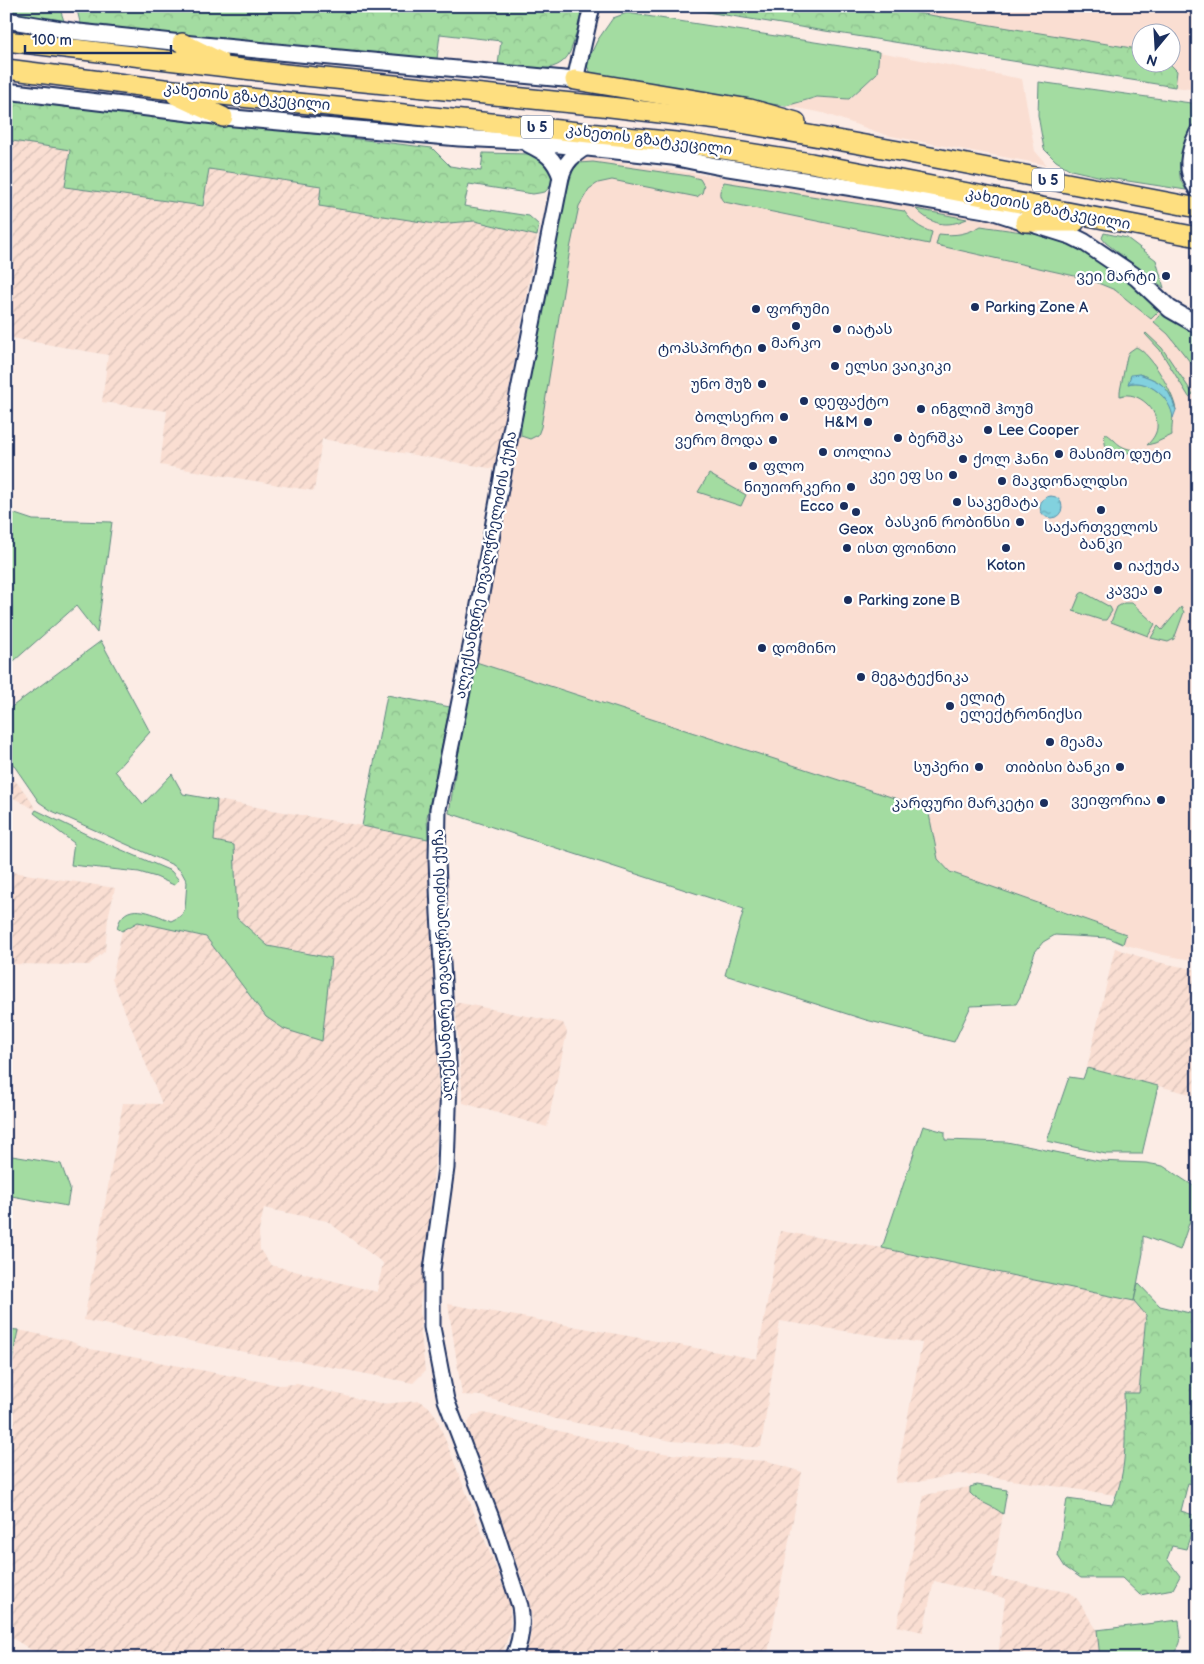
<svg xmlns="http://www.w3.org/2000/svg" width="1204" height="1664" viewBox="0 0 1204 1664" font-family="'Balsamiq Sans','Noto Sans Georgian',sans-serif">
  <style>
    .built { fill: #faded2 }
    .industrial { fill: url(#industrial-furrows); fill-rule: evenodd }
    .green { fill: #a3dca1; stroke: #5f8680 }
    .forest { fill: url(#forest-crowns); stroke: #5f8680 }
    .water { fill: url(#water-ripples); stroke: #5990ab }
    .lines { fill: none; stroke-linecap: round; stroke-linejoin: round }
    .tertiary-casing { stroke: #1b2f5e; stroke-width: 19 }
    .secondary-casing { stroke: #1b2f5e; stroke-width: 20 }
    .trunk-casing { stroke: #1b2f5e; stroke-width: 22 }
    .tertiary { stroke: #fff; stroke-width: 15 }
    .secondary { stroke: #fff; stroke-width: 16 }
    .trunk { stroke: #fedf80; stroke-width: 19 }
    .poi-dot { fill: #1b2f5e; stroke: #fff; stroke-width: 2 }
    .labels { text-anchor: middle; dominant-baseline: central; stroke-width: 4.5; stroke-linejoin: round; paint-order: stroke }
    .shield { fill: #fff; stroke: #5f6d8e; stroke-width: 1 }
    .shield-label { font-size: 14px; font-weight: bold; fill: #1b2f5e }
    .street-label { font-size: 15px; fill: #1b2f5e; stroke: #fff }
    .poi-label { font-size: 15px; fill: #1b2f5e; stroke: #fff; text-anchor: start }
  </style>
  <defs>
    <pattern id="industrial-furrows" width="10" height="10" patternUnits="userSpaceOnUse" patternTransform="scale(1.25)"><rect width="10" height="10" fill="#faded2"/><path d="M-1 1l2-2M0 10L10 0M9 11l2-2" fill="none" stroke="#d6bfb7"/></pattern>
    <pattern id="forest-crowns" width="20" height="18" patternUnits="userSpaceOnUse" patternTransform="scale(1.25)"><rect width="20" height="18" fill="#a3dca1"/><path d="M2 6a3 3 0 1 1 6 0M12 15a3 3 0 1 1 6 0" fill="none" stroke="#8cbd8d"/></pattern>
    <pattern id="water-ripples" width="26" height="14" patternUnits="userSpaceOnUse" patternTransform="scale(1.25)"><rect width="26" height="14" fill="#82d1de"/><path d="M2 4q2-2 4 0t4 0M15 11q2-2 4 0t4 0" fill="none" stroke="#6aaab7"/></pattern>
  </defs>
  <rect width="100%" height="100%" fill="#fcece5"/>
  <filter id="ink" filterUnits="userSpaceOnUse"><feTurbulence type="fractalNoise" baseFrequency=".02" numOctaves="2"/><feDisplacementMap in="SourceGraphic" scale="10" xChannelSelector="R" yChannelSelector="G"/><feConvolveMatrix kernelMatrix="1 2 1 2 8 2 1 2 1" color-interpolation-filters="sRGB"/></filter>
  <g filter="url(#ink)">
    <g class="built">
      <path d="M874,6H1198V90L1175,87L1177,71L1169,63L1172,62V32H1142L1141,50Z"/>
      <path d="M879,52L1022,79L1035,151L1047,165L886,135L823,113L786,106L817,97L850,99L877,73Z"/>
      <path d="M591,158L932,209L1053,234L1198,330V961L1163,955L1123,944L1126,934L950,872L938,859L928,809L473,661L519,436L517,427L571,165L577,160Z"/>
    </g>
    <g class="industrial">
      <path d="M6,140L70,149L65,187L203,206L209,169L321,186L319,206L454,223L475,221L537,236L495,469L322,439L314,491L160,465L167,411L102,402L108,355L6,337Z"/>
      <path d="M6,770L28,796L36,810L6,794Z"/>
      <path d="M217,800L362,826L428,839L438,1037L439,1116L425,1266L420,1303L421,1334L425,1371L413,1383L300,1361L284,1360L84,1320L123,1103L162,1104L112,979L122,931L138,922L206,937L266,1017L331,958L268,946L237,918L234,845L214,841ZM264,1208L327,1221L383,1263L377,1292L271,1265L260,1250L259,1231Z"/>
      <path d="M6,871L115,888L108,918L105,951L89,965L6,964Z"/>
      <path d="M1115,948L1152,961L1198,970V1096L1087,1068Z"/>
      <path d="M455,1002L563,1023L567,1032L547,1127L463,1103Z"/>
      <path d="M780,1231L882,1248L1134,1301L1146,1314L1139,1394L1124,1393L1126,1445L1119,1488L1116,1495L976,1475L958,1474L918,1482L895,1483L922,1343L780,1321L761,1447H747L672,1441L556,1419L481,1396L462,1395L448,1304L757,1359Z"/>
      <path d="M18,1330L67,1340L90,1349L279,1385L297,1384L379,1404L420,1401L428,1406L436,1416L510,1604V1631L501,1658H44L6,1634V1393Z"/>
      <path d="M484,1413L638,1450L697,1457L768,1461L802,1472L767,1658H524L530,1639L532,1619L527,1592L467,1432L468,1423L473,1415Z"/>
      <path d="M970,1487V1493L974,1498L995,1507L1003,1514L992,1577L1071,1593L1078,1600L1097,1630L1100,1658H998L1005,1598L934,1581L923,1632L897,1626L924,1495Z"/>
    </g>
    <g class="green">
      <path d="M6,6H59L64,21L6,13Z"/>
      <path d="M627,13L879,52L877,73L849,99L817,97L786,106L594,79L587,66L589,58L597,41L613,18Z"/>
      <path d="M1039,82L1198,104V125C1187,137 1177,159 1180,176C1180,181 1184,186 1186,190L1102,177L1071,170L1056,161L1044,149L1038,115Z"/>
      <path d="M593,162L689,176L700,179L704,186L702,193L697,197L612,180L598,183L589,189L579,206L570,249L541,427L538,435L530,439L521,436V424L566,194L573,170L579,163Z"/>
      <path d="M724,182L904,211C912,222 919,228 932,232L929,244L724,202C717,195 720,190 724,182Z"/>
      <path d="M916,209L967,219C946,228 932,225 916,209Z"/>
      <path d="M981,226C1017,232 1057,234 1089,251C1116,266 1139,289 1161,309L1151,319L1115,290L1088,279L936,245L939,234C956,236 967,234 981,226Z"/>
      <path d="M1104,233L1127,238L1156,260L1164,288L1106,243L1102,238Z"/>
      <path d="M1163,311L1178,323L1198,333V372L1168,334L1154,322Z"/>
      <path d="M1146,333L1162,348L1193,394L1189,397L1160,350L1145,334Z"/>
      <path d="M1136,347C1151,353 1174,394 1176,410C1168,386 1162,382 1139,374L1128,384C1146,378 1166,395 1172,411C1174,418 1171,428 1172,435L1155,443L1147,445C1152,440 1156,435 1157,428C1159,410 1138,390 1120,396V391L1127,356L1129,352Z"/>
      <path d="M1105,433C1118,441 1116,447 1134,450V451L1118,456C1107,451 1103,446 1105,433Z"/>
      <path d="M709,474L746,495L741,506L698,492Z"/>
      <path d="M6,511L33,520L112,522L97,633L76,606L6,668Z"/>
      <path d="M1083,592L1110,607L1112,611L1106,620H1101L1073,611L1080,594Z"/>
      <path d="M1124,603H1132L1155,624L1148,636L1111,622L1117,607Z"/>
      <path d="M1181,607L1184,612L1174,639L1168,642L1151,638L1158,626L1162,630Z"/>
      <path d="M101,641L150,732L115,771L143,804L172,774L183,794L217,800L214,841L234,845L237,918L268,946L331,958L322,1041L284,1029L266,1017L206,937L138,922L122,931L117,928C124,899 152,913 171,921L181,916L185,909L187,882L181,871L173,865L52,811L39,802L6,754V711Z"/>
      <path d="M473,661L928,809L938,859L950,872L1126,934L1123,944L1109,938L1055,935L1043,942L1035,952L1020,997L1016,1004L971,1006L954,1042L866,1020L725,975L744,909L449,813Z"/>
      <path d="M36,810L94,838L171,871L179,880L174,885L156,877L139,872L71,865L74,843L34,813Z"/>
      <path d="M1087,1068L1158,1086L1142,1154H1106L1047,1141L1069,1077L1083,1079Z"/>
      <path d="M923,1126L945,1132V1140L1007,1142L1099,1161L1146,1163L1163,1166L1198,1189V1197L1180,1250L1143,1236V1253L1134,1301L882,1248Z"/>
      <path d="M6,1155L61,1164L70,1189L67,1206L6,1195Z"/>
      <path d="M6,1329L18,1330L6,1393Z"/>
      <path d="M977,1485L1007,1490L1003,1514C992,1505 979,1503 970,1493V1487Z"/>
      <path d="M1179,1620C1181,1640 1184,1642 1170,1657L1100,1658L1097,1630Z"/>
    </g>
    <g class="forest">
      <path d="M76,6H266L305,10L306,6H583C579,21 576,38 570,52C558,78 521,67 498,65L501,41L440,34L437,59L81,26Z"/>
      <path d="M669,6H874L1138,49L1141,50L1142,62L1169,63L1177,71L1175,87Z"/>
      <path d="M6,97L432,148L450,166L481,171L483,153L530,154L544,157L553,173V183L545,192L533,194L469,184L464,206L529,216L539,225L537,236L475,221L435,224L319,206L321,186L209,169L203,206L65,187L70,150L6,140Z"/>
      <path d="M387,695L450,707L427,817L428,839L362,826Z"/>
      <path d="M1138,1283L1160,1306L1198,1315V1485L1188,1483L1181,1511L1197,1516L1186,1549L1172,1546L1167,1559L1180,1576L1173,1589L1140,1595L1122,1578H1081L1065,1567L1058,1556L1067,1499L1112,1505C1129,1470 1125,1430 1124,1393H1139L1146,1315L1134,1301Z"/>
    </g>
    <g class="water">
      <path d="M1139,374C1162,382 1168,386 1176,410L1173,418C1171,398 1148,378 1128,384L1131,375Z"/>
      <circle cx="1051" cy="507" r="11"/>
    </g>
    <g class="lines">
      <defs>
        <g id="tertiary">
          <path d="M6,20L79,32L182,43L575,80L592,6"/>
          <path d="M6,91L223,117L459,138L522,141L672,157L716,166L897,195L991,211L1025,222"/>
          <path d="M528,144C546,153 554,157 561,177"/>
          <path d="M513,1658C522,1640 523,1624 520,1606L491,1518L446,1400L432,1327V1270L446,1168L449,1080L439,913L437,859L438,809L474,632L507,451L561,177C565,162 573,155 586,147"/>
        </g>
        <g id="secondary">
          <path d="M1198,133C1189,152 1184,171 1198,190"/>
          <path d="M1037,225L1072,236L1084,242L1136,277L1170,309L1198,325"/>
        </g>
        <g id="trunk">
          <path d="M6,41L285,74L602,106L735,122L899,151L1198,208"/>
          <path d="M182,43L220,62"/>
          <path d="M6,69L164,89L685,143L811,163L1198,237"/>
          <path d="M575,80L750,109L796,122"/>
          <path d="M176,95L223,117"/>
          <path d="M1025,222H1075"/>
        </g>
      </defs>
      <use href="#tertiary" class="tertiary-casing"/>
      <use href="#secondary" class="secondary-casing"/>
      <use href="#trunk" class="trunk-casing"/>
      <use href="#tertiary" class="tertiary"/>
      <use href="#secondary" class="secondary"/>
      <use href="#trunk" class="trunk"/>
    </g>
  </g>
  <g class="poi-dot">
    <circle cx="1166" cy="276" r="5"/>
    <circle cx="975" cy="307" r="5"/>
    <circle cx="756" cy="309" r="5"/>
    <circle cx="796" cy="326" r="5"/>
    <circle cx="837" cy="329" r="5"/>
    <circle cx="762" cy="348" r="5"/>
    <circle cx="835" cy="366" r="5"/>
    <circle cx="762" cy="384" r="5"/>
    <circle cx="804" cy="401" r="5"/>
    <circle cx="921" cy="409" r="5"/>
    <circle cx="784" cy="417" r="5"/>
    <circle cx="868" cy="422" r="5"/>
    <circle cx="988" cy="430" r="5"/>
    <circle cx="898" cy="438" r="5"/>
    <circle cx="773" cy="440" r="5"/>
    <circle cx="823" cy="452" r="5"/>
    <circle cx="1059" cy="454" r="5"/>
    <circle cx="963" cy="459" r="5"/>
    <circle cx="753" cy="466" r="5"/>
    <circle cx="953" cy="475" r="5"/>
    <circle cx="1002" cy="481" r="5"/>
    <circle cx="851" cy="487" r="5"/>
    <circle cx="957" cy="502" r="5"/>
    <circle cx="844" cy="506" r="5"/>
    <circle cx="1101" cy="510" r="5"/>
    <circle cx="856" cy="512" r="5"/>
    <circle cx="1020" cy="522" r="5"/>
    <circle cx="847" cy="548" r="5"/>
    <circle cx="1006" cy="548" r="5"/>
    <circle cx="1118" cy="566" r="5"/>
    <circle cx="1158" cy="590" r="5"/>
    <circle cx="848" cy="600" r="5"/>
    <circle cx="762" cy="648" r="5"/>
    <circle cx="861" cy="677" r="5"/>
    <circle cx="950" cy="706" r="5"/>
    <circle cx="1050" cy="742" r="5"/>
    <circle cx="979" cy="767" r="5"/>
    <circle cx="1120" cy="767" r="5"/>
    <circle cx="1161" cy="800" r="5"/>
    <circle cx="1044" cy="803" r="5"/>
  </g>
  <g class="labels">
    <g class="shield">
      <rect x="521" y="115.5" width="32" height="23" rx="4"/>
      <rect x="1032" y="168.5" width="32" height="23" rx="4"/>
    </g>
    <g class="shield-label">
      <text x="537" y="127">ს 5</text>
      <text x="1048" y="180">ს 5</text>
    </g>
    <g class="street-label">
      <text transform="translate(247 97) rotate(6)">კახეთის გზატკეცილი</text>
      <text transform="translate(649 140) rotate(7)">კახეთის გზატკეცილი</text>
      <text transform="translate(1048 209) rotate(11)">კახეთის გზატკეცილი</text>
      <text transform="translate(486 565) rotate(-79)">ალექსანდრე თვალჭრელიძის ქუჩა</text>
      <text transform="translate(443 965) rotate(-92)">ალექსანდრე თვალჭრელიძის ქუჩა</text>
    </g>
    <g class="poi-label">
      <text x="1156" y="276" text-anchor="end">ვეი მარტი</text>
      <text x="985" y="307">Parking Zone A</text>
      <text x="766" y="309">ფორუმი</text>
      <text x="847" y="329">იატას</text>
      <text x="796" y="343" text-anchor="middle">მარკო</text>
      <text x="752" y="348" text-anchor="end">ტოპსპორტი</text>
      <text x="845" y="366">ელსი ვაიკიკი</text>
      <text x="752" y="384" text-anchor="end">უნო შუზ</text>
      <text x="814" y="401">დეფაქტო</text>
      <text x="931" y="409">ინგლიშ ჰოუმ</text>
      <text x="774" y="417" text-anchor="end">ბოლსერო</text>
      <text x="858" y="422" text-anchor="end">H&amp;M</text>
      <text x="998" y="430">Lee Cooper</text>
      <text x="908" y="438">ბერშკა</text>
      <text x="763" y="440" text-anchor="end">ვერო მოდა</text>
      <text x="833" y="452">თოლია</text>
      <text x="1069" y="454">მასიმო დუტი</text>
      <text x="973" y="459">ქოლ ჰანი</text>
      <text x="763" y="466">ფლო</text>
      <text x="943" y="475" text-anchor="end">კეი ეფ სი</text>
      <text x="1012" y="481">მაკდონალდსი</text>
      <text x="841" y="487" text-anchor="end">ნიუიორკერი</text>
      <text x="967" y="502">საკემატა</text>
      <text x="834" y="506" text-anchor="end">Ecco</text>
      <text x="1010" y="522" text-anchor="end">ბასკინ რობინსი</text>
      <text x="1101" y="527" text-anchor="middle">საქართველოს<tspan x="1101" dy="17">ბანკი</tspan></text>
      <text x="856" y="529" text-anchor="middle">Geox</text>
      <text x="857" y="548">ისთ ფოინთი</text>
      <text x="1006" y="565" text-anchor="middle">Koton</text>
      <text x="1128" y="566">იაქუძა</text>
      <text x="1148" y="590" text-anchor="end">კავეა</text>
      <text x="858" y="600">Parking zone B</text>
      <text x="772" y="648">დომინო</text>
      <text x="871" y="677">მეგატექნიკა</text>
      <text x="960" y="697">ელიტ<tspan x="960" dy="17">ელექტრონიქსი</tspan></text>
      <text x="1060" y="742">მეამა</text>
      <text x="969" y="767" text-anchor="end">სუპერი</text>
      <text x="1110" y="767" text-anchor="end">თიბისი ბანკი</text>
      <text x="1151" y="800" text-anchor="end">ვეიფორია</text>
      <text x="1034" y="803" text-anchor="end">კარფური მარკეტი</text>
    </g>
  </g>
  <rect width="1204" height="1664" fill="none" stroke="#fff" stroke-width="25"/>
  <rect x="12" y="12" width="1179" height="1639" fill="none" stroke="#1b2f5e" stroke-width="2" filter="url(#ink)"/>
  <g transform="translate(1156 48) rotate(198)"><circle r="24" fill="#ffffff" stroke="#a4acbf"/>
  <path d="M0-4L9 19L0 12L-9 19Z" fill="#1b2f5e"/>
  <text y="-8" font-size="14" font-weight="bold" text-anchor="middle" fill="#1b2f5e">N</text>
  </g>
  <path d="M25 45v8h146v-8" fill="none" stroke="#1b2f5e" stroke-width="2.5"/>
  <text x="32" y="45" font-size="15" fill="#1b2f5e" stroke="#ffffff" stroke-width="4" paint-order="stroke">100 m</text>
</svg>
